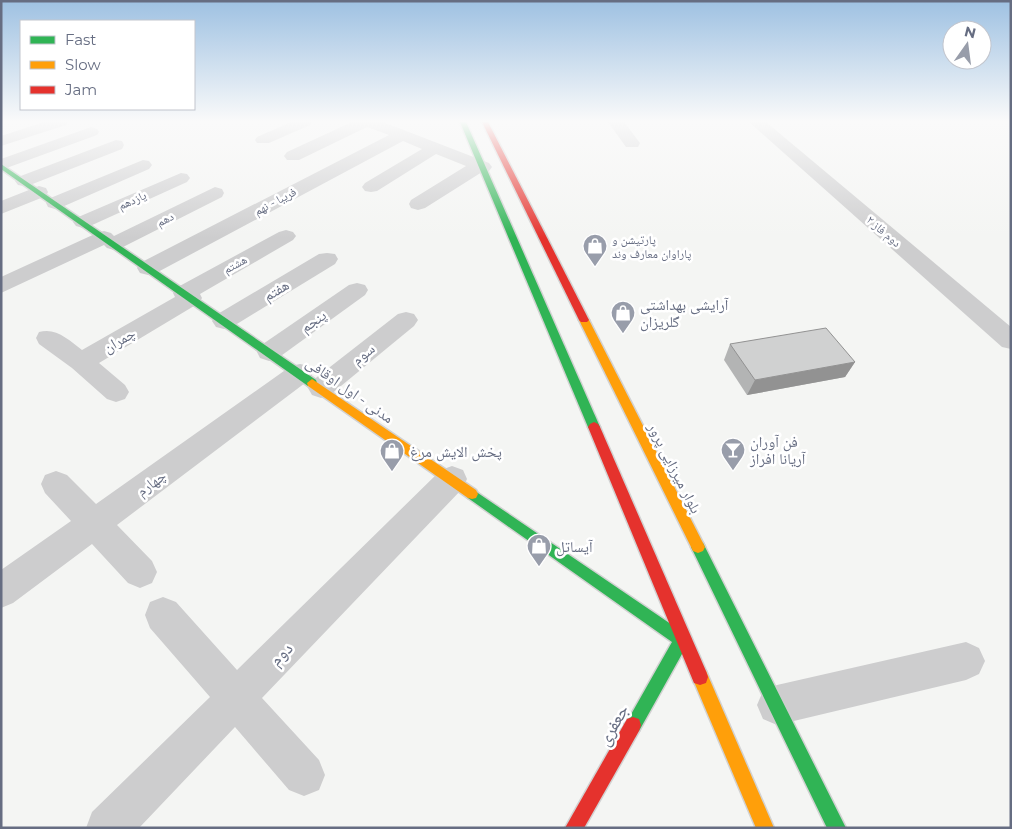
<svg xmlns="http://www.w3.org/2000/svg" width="1012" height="829" viewBox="0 0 1012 829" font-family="Montserrat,'Noto Naskh Arabic',sans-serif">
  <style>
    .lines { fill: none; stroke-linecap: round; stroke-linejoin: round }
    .fast-casing { stroke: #d2d2d2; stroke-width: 3 }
    .slow-casing { stroke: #d2d2d2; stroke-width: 3 }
    .jam-casing { stroke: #d2d2d2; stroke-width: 3 }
    .street { fill: #cdcdce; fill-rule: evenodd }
    .fast { fill: #30b455; fill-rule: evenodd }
    .slow { fill: #ff9f0a; fill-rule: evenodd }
    .jam { fill: #e5322d; fill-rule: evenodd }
    .wall { fill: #b3b4b4 }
    .shaded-wall { fill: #929292 }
    .building { fill: #d0d1d1; stroke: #929292 }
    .labels { text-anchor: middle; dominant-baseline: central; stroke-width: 5; stroke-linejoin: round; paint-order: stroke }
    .far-street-label { font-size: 12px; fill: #666d82; stroke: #fff }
    .far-poi-label { font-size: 12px; fill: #666d82; stroke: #fff; text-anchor: start }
    .street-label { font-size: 15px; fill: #666d82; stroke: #fff }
    .poi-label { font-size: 15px; fill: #666d82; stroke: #fff; text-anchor: start }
    .near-street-label { font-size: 18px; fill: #666d82; stroke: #fff }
  </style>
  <rect width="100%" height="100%" fill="#f4f5f3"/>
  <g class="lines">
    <defs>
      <g id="fast">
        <path d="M460,122H466L600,427L598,430H590L588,427Z"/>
        <path d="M1,164L316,380L317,383L316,386H308L1,169Z"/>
        <path d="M472,489L687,635L689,640L687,645L639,731L633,733L627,731L625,725L672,642L468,498L466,494L468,490Z"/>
        <path d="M698,541L703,543L846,828H827L693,551L691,547L693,543Z"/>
      </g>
      <g id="slow">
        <path d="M584,317L589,320L703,543L705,547L703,551L698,553L693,551L579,320Z"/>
        <path d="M312,379L476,490L478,494L476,498L472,499L468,498L308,386L307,383Z"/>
        <path d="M700,669L706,671L774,828H756L692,677L694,671Z"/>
      </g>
      <g id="jam">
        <path d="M482,122H488L589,320L587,322H581L579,320Z"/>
        <path d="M594,422L598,424L600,427L706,671L708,677L706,683L700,685L694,683L588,427L590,424Z"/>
        <path d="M633,717L639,719L641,725L639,731L584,828H565L627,719Z"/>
      </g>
    </defs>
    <use href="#fast" class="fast-casing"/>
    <use href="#slow" class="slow-casing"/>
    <use href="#jam" class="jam-casing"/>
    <g class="street">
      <path d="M44,122H68L66,125L1,146V136Z"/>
      <path d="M291,122H312L310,125L269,143H257L255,140L257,137Z"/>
      <path d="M352,122H383L489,163L492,167L489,171L482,172L425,208L418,210L411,208L409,204L411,200L466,166L436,154L377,191L371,192L365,191L362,187L365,183L422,149L403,141L156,273L148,275L140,273L137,268L140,263L389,135L367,127L299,160H287L284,156L287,152Z"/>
      <path d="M608,122H624L640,143L638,147H626Z"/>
      <path d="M749,122H766L1011,327V349L1002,347Z"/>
      <path d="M91,127L97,129L99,132L97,135L1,170V159Z"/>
      <path d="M116,140L122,141L124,145L122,149L30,185L24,186L18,185L15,181L18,177Z"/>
      <path d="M143,160L149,161L152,165L149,169L62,207L55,209L48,207L46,203L48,199Z"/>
      <path d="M181,173L187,174L190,178L187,182L90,226L83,228L76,226L73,222L76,218Z"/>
      <path d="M39,186L46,188L48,192L46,196L1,214V201Z"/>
      <path d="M215,187L222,189L224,193L222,197L121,248L114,250L107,248L104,245L1,293V277L97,233L104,231L111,233L114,236Z"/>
      <path d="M286,230L293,232L296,236L293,240L200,294L202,298L199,303L99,363L125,385L129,392L125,399L116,402L107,399L72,368L39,344L36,338L39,332C56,327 69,340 82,350L175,297L173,293L176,288L279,232Z"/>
      <path d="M327,253L335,254L338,259L335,264L232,327L224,329L216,327L212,321L216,315L319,254Z"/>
      <path d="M357,283L365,285L368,290L365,295L278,358L269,361L260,358L257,352L260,346L349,285Z"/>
      <path d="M406,312L414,314L418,320L414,326L330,395L321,398L312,395L308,388L312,381L398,314Z"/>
      <path d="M300,364L309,366L313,373L309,380L117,525L152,561L157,572L152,583L140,588L128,583L92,544L13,603L1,608V570L71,521L45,493L41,484L45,475L56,471L67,475L96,504L291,366Z"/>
      <path d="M452,466L463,470L467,479L463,488L262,698L319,760L325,775L319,790L304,796L289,790L235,727L139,828H86L92,812L210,697L150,628L145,615L150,602L163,597L176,602L237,670L441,470Z"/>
      <path d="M966,642L979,648L985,661L979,674L966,680L777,725L763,719L757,705L763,691L777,685Z"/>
    </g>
    <use href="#fast" class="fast"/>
    <use href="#slow" class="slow"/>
    <use href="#jam" class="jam"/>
  </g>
  <path class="wall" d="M730,344L855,362L845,377L747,395L724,360Z"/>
  <path class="shaded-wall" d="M855,362L845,377L747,395L755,380Z"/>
  <path class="building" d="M826,328L855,362L755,380L730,344Z"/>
  <linearGradient id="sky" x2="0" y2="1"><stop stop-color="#9ec1e2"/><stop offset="0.51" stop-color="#fafafa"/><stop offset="1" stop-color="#fafafa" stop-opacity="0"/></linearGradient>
  <rect width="1012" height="238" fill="url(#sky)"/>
  <defs>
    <symbol id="shop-pin" viewBox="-11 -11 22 30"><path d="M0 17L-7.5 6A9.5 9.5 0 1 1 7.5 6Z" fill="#989daa" stroke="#fff"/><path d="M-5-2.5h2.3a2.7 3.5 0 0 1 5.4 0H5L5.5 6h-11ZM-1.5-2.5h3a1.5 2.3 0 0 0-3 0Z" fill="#fff"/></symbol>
    <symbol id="bar-pin" viewBox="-11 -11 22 30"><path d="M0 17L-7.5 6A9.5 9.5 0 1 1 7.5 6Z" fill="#989daa" stroke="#fff"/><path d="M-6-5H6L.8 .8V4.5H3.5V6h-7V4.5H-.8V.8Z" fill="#fff"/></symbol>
  </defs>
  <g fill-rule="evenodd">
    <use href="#shop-pin" x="581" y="232" width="28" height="38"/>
    <use href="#shop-pin" x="609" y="299" width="28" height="38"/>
    <use href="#bar-pin" x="719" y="436" width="28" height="38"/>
    <use href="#shop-pin" x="378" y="437" width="28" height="38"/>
    <use href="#shop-pin" x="525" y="532" width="28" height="38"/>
  </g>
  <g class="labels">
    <g class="far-street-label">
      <text transform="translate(132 200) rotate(-24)">یازدهم</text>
      <text transform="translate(275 201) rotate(-28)">فریبا - نهم</text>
      <text transform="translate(165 219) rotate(-27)">دهم</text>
      <text transform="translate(884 231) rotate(41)">دوم فاز ۲</text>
      <text transform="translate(235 264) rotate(-29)">هشتم</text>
    </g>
    <g class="far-poi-label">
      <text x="612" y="239">پارتیشن و<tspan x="612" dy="14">پاراوان معارف وند</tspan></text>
    </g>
    <g class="street-label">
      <text transform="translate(276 290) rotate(-31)">هفتم</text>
      <text transform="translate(313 321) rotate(-35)">پنجم</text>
      <text transform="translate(119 340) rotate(-30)">چمران</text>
      <text transform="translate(363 354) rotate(-39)">سوم</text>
      <text transform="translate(350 390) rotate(35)">مدنی - اول اوقافی</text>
      <text transform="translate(675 468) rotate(63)">بلوار میرزایی پرور</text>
      <text transform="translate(151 483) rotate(-36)">چهارم</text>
    </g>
    <g class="poi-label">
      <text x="640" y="304">آرایشی بهداشتی<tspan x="640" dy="17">گلریزان</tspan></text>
      <text x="750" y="441">فن آوران<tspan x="750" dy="17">آریانا افراز</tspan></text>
      <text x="410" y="451">پخش الایش مرغ</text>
      <text x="556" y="546">آیساتل</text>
    </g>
    <g class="near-street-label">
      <text transform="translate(281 654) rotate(-46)">دوم</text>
      <text transform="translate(613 725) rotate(-60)">جعفری</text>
    </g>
  </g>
  <rect width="1012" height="829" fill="none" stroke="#666d82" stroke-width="5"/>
  <rect x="20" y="20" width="175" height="90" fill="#ffffff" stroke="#c2c5cd"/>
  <rect x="30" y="36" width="25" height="8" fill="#30b455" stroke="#c2c5cd"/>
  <text x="65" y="45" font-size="15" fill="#666d82">Fast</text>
  <rect x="30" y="61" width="25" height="8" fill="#ff9f0a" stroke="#c2c5cd"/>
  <text x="65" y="70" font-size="15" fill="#666d82">Slow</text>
  <rect x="30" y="86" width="25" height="8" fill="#e5322d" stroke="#c2c5cd"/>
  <text x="65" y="95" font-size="15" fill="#666d82">Jam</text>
  <g transform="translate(967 45) rotate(14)"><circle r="24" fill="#ffffff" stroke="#c2c5cd"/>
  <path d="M0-4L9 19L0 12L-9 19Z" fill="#989daa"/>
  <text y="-8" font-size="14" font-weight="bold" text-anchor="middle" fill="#666d82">N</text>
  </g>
</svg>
